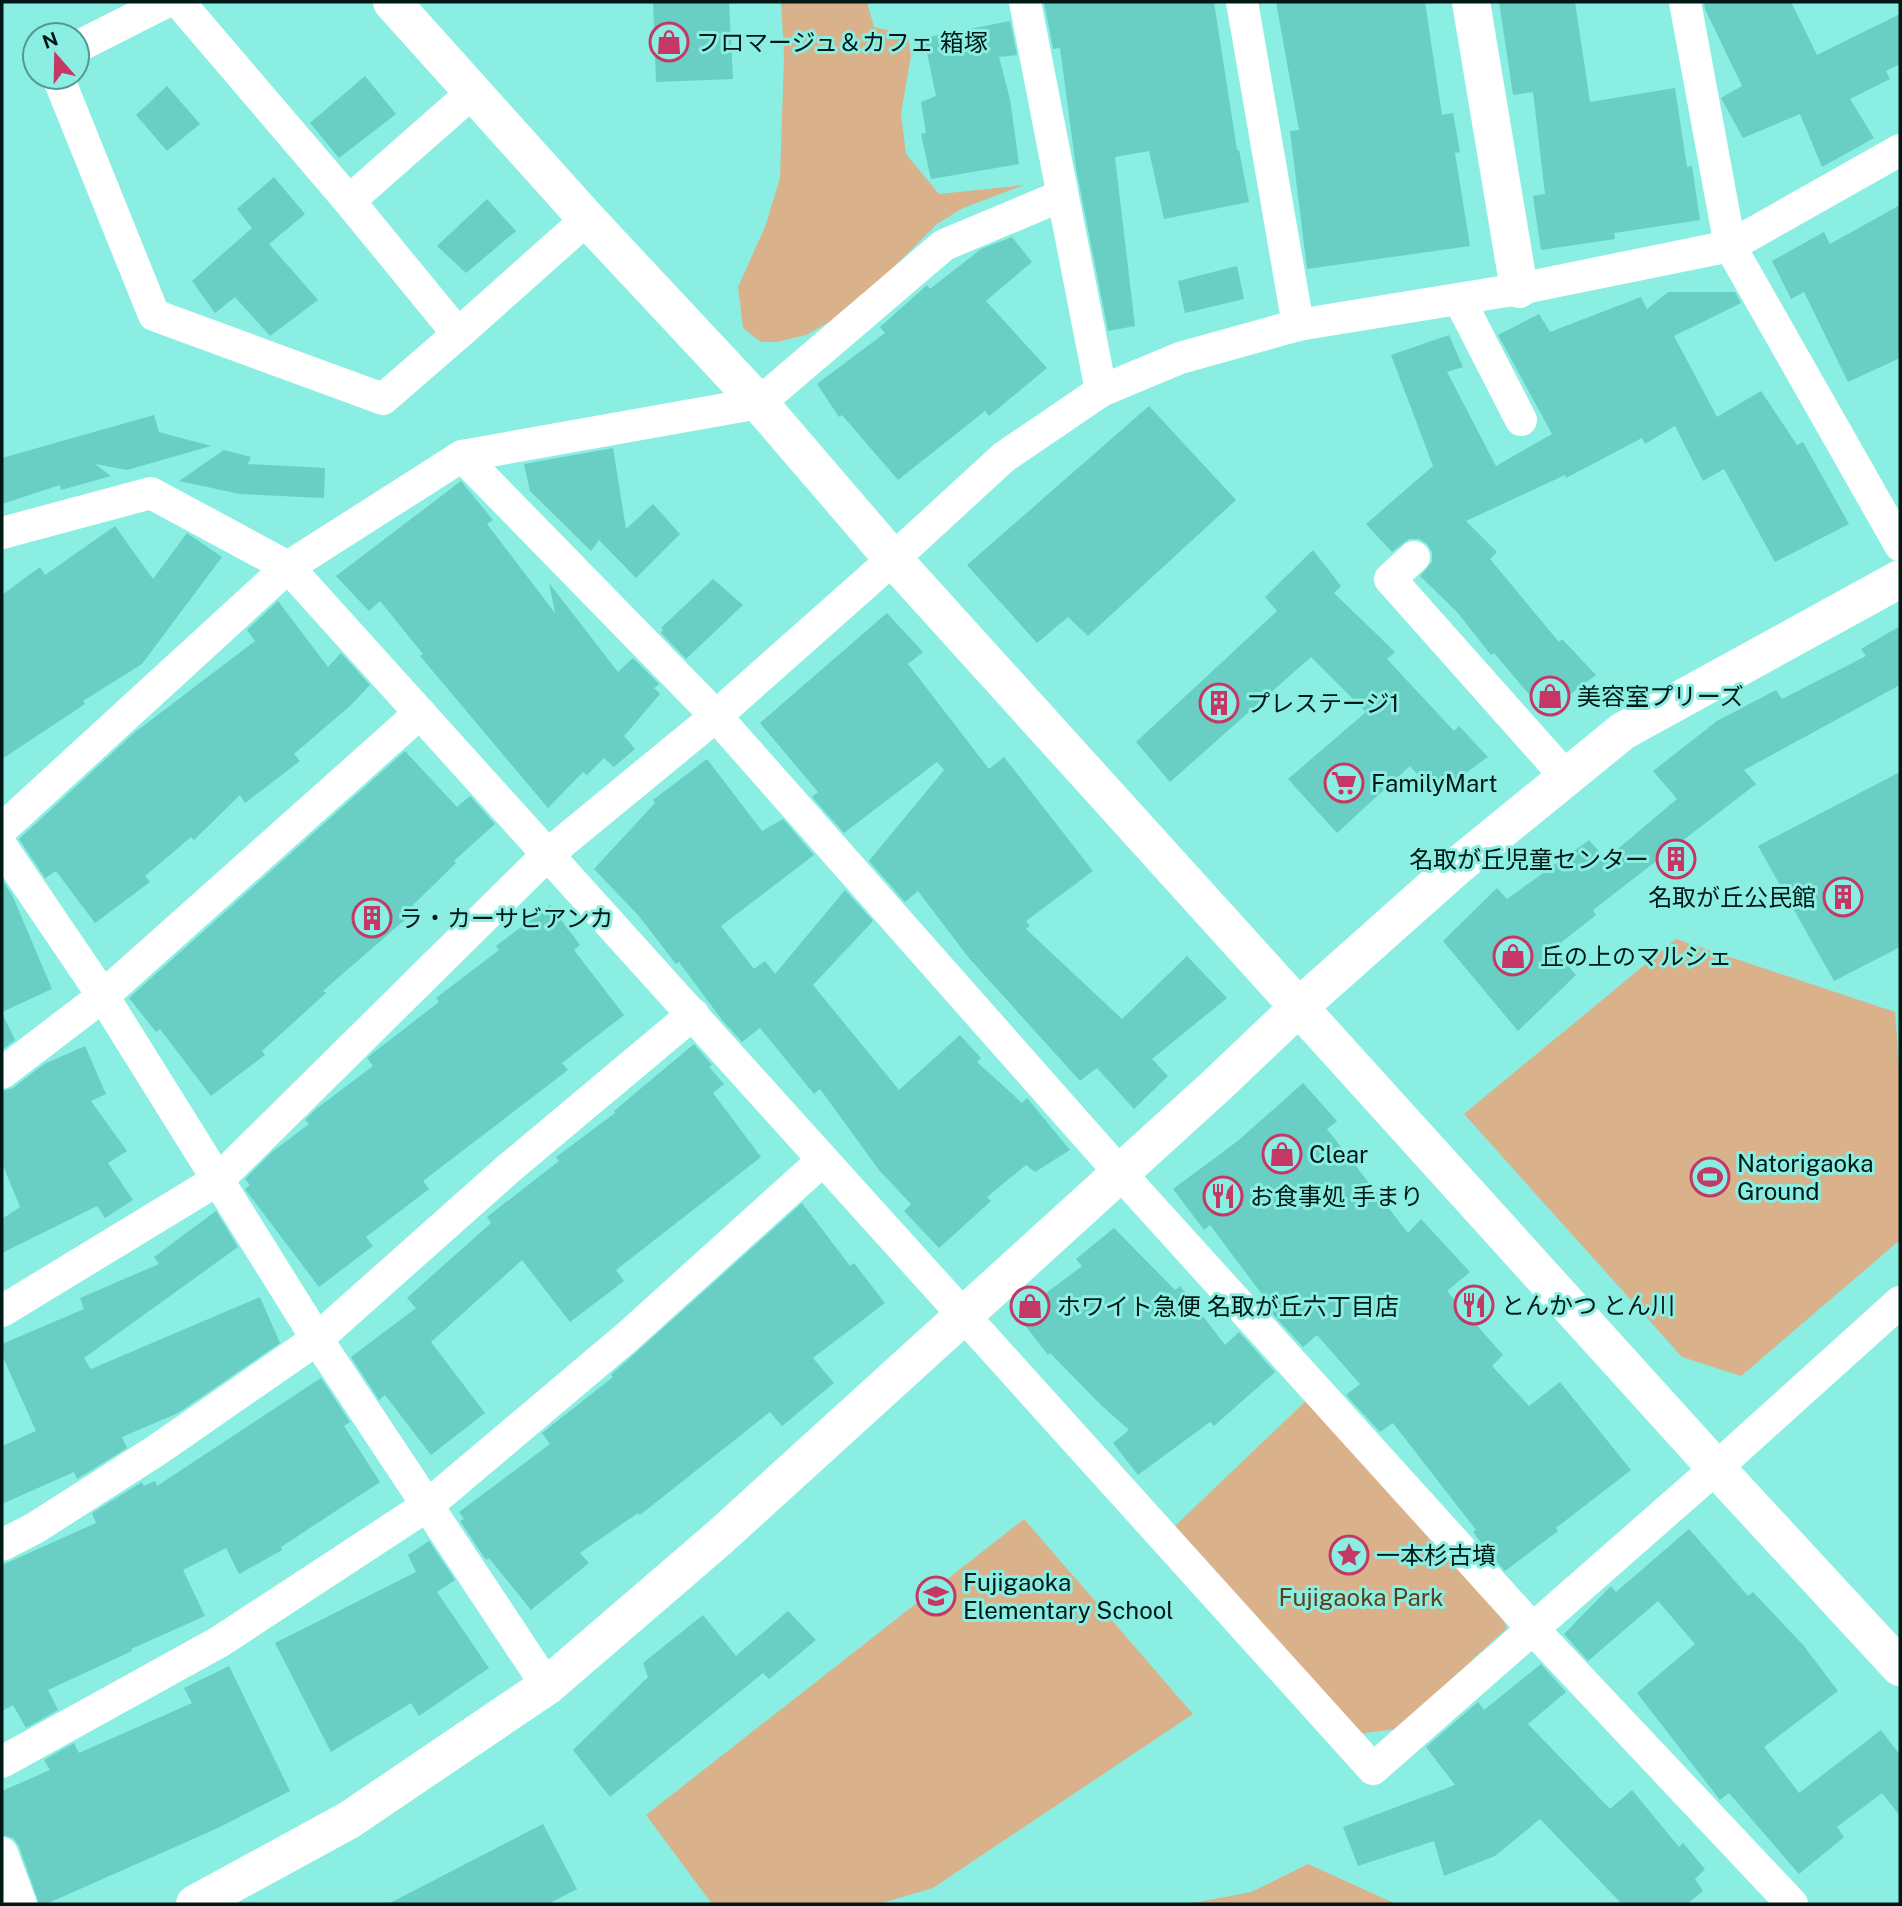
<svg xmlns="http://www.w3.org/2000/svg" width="1902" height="1906" viewBox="0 0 1902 1906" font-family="'Public Sans','Noto Sans JP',sans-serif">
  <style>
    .green { fill: #d9b28b }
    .building { fill: #69cec3 }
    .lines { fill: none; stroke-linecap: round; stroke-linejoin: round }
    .minor { stroke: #fff; stroke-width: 32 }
    .tertiary { stroke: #fff; stroke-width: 38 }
    .labels { text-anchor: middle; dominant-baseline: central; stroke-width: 6; stroke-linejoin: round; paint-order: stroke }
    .poi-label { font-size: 24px; fill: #001917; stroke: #8aeee3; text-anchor: start }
    .park-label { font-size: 24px; fill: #5f3e19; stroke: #8aeee3 }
  </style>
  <rect width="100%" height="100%" fill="#8aeee3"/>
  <g class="green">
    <path d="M781,2H867L874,27L908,35L911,56L901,114L906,154L939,194L1024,185L963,208L937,224L852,309L806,335L777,342H761L743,328L738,287L765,227L780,178L784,55Z"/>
    <path d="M1676,939L1895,1012L1900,1080V1240L1741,1376L1682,1357L1464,1114Z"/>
    <path d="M1309,1398L1499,1610L1507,1628L1397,1729L1357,1734L1175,1526Z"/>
    <path d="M1024,1519L1193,1714L933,1888L878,1904H712L646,1815Z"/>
    <path d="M1308,1864L1396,1904H1188L1251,1892Z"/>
  </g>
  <g class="building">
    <path d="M653,2H729L733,79L656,82Z"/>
    <path d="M1044,2H1214L1237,150H1239L1249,202L1164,219L1149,151L1115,157L1135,326L1108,331L1076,168L1060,48L1053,49Z"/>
    <path d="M1276,2H1425L1442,115L1453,113L1460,152L1455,153L1470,246L1307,269L1290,131L1299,130Z"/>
    <path d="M1499,2H1575L1590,102L1675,88L1687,167L1692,166L1700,220L1614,233L1615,239L1541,250L1533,196L1545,194L1533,92L1513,95Z"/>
    <path d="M1704,2H1791L1817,55L1900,14V64L1886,71L1890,79L1850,99L1874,138L1822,167L1800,114L1743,138L1721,98L1742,86L1705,9Z"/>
    <path d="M1010,21L1017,55L999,57L1010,99L1019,164L931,179L921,134L926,133L921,102L936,96L924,38Z"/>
    <path d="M365,76L396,114L339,158L310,123Z"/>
    <path d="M167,86L200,124L167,151L136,115Z"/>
    <path d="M274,177L305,214L269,244L318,300L270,336L235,297L215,313L192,281L252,228L237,209Z"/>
    <path d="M487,199L516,231L466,273L437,246Z"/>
    <path d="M1900,205V358L1848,382L1804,292L1791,299L1772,261L1824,232L1830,244Z"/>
    <path d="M1012,237L1032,262L986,301L1047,368L989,416L985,411L898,480L842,415L839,417L817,384L885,333L880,327L927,285L930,289L981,249Z"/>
    <path d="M1237,266L1244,299L1185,313L1178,281Z"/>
    <path d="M1668,292H1735L1741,303L1674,336L1717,417L1761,391L1797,445L1803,442L1849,524L1775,562L1724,469L1703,481L1675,426L1645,444L1642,438L1566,478L1565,475L1466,521L1497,552L1490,559L1559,642L1562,639L1596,675L1545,713L1494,653L1491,655L1457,612L1420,576L1432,562V552L1427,544L1419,539H1409L1392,552L1366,524L1433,466L1391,355L1449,335L1463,367L1447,372L1496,466L1552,434L1498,335L1539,314L1550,332L1641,297L1647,309Z"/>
    <path d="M1149,406L1236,500L1088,636L1068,617L1037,643L967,565Z"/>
    <path d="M154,415L159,432L211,446L127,470L95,464L111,476L61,490L60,485L2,504V458Z"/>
    <path d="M613,448L626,529L653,504L680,534L636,578L599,540L591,551L530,491L524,464Z"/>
    <path d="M224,450L251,457L248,464L325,468L324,498L240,494L179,481Z"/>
    <path d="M461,481L493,520L487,524L555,613L549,583L618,672L633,658L659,684L654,688L660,694L624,736L635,749L614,767L604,758L587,775L583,772L548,808L420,656L423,654L380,601L369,611L336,576Z"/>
    <path d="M115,526L153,579L187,533L222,557L142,664L83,701L85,704L2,759V595L40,567L45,575Z"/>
    <path d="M1313,550L1341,586L1334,593L1395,652L1387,659L1454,731L1459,726L1488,757L1435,795L1410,766L1337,833L1288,779L1366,712L1311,657L1170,782L1136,742L1277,611L1265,597Z"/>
    <path d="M713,579L743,605L686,659L661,633L663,630L661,628Z"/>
    <path d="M278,601L328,667L341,653L370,685L351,705L294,754L300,761L245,803L240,795L194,840L191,837L145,876L150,882L95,923L56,871L45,878L19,839L134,733L255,641L247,630Z"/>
    <path d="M887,613L923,652L908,664L989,769L1004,757L1093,871L1026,921L1030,926L1026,929L1122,1019L1187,956L1227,998L1152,1059L1168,1076L1134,1109L1097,1068L1080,1081L968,957L918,891L905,902L869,861L944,770L937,762L844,833L812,797L818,792L760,723Z"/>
    <path d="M1900,626V685L1744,770L1756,784L1593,910L1596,915L1553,949L1576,975L1518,1031L1443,941L1497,888L1507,899L1589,840L1606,859L1677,799L1653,771L1717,721L1776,690L1782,699L1866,656L1861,649Z"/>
    <path d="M405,751L457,807L470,796L495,824L454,861L456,863L413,905L416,910L323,991L326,993L262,1051L265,1055L211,1096L160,1029L156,1032L129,998Z"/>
    <path d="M707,759L762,831L783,819L814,855L721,926L754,969L765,961L775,974L845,890L873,921L813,985L899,1090L960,1035L981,1058L977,1062L1022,1103L1027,1098L1070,1150L1035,1172L1026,1165L987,1197L991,1201L939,1248L904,1211L911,1204L879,1170L820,1089L814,1094L760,1028L742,1042L722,1020L679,962L676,964L638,915L594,869L655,803L653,800Z"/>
    <path d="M1900,772V947L1834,981L1758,846Z"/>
    <path d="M2,879L13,897L52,989L2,1012Z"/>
    <path d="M550,905L580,945L574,950L624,1015L562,1063L568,1070L423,1181L429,1189L366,1237L373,1246L319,1287L248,1193L245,1189L250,1185L245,1179L272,1152L309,1124L305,1120L316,1109L373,1066L367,1058L373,1053L439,1002L436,998L499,950L496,946Z"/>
    <path d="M2,1013L15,1040L2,1050Z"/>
    <path d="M694,1044L712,1065L709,1067L724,1084L713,1093L761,1157L616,1270L624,1281L570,1322L522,1260L431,1342L485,1413L431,1455L385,1395L379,1400L351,1357L416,1308L407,1298L491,1223L487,1217L559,1161L556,1157L615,1113L614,1111Z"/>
    <path d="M85,1046L106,1094L91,1101L127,1151L108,1163L133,1200L105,1218L97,1206L2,1253V1219L20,1207L2,1163V1091L13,1088L44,1064Z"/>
    <path d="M1303,1083L1337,1121L1327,1129L1408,1233L1421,1219L1470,1272L1447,1291L1503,1355L1492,1366L1529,1406L1560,1382L1631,1470L1556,1528L1558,1531L1505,1571L1491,1556L1473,1532L1476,1530L1393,1423L1380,1432L1346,1395L1360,1384L1317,1335L1303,1347L1267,1308L1270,1305L1210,1225L1204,1230L1173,1189L1239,1140Z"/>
    <path d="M802,1203L850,1266L854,1263L885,1303L813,1358L834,1383L782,1426L770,1412L640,1515L638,1513L580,1553L589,1563L531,1610L489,1558L486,1560L460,1521L464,1519L459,1512L550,1444L542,1433L613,1377L611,1375Z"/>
    <path d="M216,1211L238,1247L84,1358L91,1369L260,1297L280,1343L178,1413L122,1437L127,1448L77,1479L74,1472L2,1504V1446L36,1431L2,1355V1344L84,1309L80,1298L159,1264L154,1257Z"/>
    <path d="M1114,1228L1175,1290L1180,1286L1225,1345L1239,1332L1275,1372L1214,1426L1210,1422L1138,1475L1113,1443L1129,1430L1101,1405L1050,1353L1048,1355L1017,1315L1082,1266L1076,1259Z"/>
    <path d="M321,1378L350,1422L344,1426L380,1482L281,1547L282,1550L239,1574L226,1548L183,1570L205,1616L131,1649L132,1651L48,1690L58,1710L26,1728L13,1705L2,1711V1565L96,1523L92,1513L142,1482L144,1486L155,1481L157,1486Z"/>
    <path d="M1689,1529L1748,1596L1753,1592L1803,1645L1838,1691L1764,1747L1799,1793L1881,1730L1900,1755V1816L1882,1793L1837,1827L1844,1837L1799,1874L1729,1793L1720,1800L1637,1693L1695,1644L1658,1601L1588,1661L1564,1634L1611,1586L1616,1592Z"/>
    <path d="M429,1541L455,1580L437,1592L489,1668L419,1716L411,1703L331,1752L275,1643L416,1572L408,1555Z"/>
    <path d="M788,1611L816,1640L769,1679L763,1673L610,1797L573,1750L648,1677L643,1663L703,1615L736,1656Z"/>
    <path d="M1541,1664L1566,1692L1528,1724L1610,1809L1632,1790L1679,1847L1683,1843L1705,1869L1695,1879L1703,1891L1687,1904H1622L1540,1819L1495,1856L1444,1876L1434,1841L1358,1866L1343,1827L1455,1785L1426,1747L1478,1702L1484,1710Z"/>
    <path d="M229,1666L290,1791L218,1828L46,1904H39L19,1846L13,1838L2,1835V1791L50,1770L44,1760L74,1743L79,1753L192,1703L184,1688Z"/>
    <path d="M543,1824L577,1889L548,1904H388Z"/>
  </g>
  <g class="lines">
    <g class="minor">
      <path d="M1025,2L1101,391"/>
      <path d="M1242,2L1298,325"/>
      <path d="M1685,2L1730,246L1900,545"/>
      <path d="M77,47L166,2"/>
      <path d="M58,77L154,315L383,399L458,334L349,201L179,2"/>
      <path d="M349,201L474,91"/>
      <path d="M1459,299L1521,420"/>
      <path d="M458,334L587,219"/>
      <path d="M462,456L716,716L1120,1173L1532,1628L1792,1904"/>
      <path d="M2,533L151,493L288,567L1373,1769L1716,1468L1900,1302"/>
      <path d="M1414,557L1390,579L1567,778"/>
      <path d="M2,829L288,567L462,456L759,403L944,245L1061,196"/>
      <path d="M2,847L103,996L317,1339L547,1686"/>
      <path d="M2,1073L103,996L420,713"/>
      <path d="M2,1311L219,1179L547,855L716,716L893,559L1004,457L1101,391L1180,358L1298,325L1519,289L1730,246L1900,150"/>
      <path d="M2,1545L35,1528L157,1450L317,1339L508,1169L693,1014"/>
      <path d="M2,1762L219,1642L428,1505L627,1337L823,1160"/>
      <path d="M2,1853L21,1904"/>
    </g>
    <g class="tertiary">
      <path d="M392,2L587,219L759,403L893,559L1716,1468L1900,1667"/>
      <path d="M1471,2L1519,289"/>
      <path d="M195,1904L349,1820L547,1686L720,1537L1218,1084L1300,1006L1455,868L1623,731L1900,579"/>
    </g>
  </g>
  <defs>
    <symbol id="shop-ring" viewBox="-11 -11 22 22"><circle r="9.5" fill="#8aeee3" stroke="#c53764" stroke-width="1.5"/><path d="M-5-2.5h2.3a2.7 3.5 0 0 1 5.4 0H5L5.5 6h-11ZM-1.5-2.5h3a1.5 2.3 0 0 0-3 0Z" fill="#c53764"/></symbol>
    <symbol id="building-ring" viewBox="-11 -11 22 22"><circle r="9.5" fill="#8aeee3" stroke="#c53764" stroke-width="1.5"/><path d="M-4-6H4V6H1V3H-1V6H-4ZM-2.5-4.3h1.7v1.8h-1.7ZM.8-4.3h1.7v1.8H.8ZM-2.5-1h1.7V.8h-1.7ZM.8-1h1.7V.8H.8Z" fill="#c53764"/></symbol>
    <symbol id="supermarket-ring" viewBox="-11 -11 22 22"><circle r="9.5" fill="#8aeee3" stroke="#c53764" stroke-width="1.5"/><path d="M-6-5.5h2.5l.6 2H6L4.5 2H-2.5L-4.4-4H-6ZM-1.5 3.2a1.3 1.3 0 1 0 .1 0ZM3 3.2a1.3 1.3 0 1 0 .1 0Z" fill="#c53764"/></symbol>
    <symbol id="stadium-ring" viewBox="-11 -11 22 22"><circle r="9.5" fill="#8aeee3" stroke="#c53764" stroke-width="1.5"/><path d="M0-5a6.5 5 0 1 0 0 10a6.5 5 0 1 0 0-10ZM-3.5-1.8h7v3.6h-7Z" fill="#c53764"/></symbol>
    <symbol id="restaurant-ring" viewBox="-11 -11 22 22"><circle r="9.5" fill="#8aeee3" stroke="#c53764" stroke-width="1.5"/><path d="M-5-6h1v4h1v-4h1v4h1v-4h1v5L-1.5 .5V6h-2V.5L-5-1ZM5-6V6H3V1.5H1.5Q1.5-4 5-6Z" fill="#c53764"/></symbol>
    <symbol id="sight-ring" viewBox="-11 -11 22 22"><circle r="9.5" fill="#8aeee3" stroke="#c53764" stroke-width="1.5"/><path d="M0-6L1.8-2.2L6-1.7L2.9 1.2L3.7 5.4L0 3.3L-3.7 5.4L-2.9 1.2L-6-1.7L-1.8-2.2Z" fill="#c53764"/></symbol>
    <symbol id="school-ring" viewBox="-11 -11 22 22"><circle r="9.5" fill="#8aeee3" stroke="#c53764" stroke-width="1.5"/><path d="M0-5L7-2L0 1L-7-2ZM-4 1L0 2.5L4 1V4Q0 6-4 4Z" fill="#c53764"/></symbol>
  </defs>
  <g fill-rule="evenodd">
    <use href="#shop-ring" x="647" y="20" width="44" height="44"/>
    <use href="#shop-ring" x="1528" y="674" width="44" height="44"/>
    <use href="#building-ring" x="1197" y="681" width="44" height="44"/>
    <use href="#supermarket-ring" x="1322" y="761" width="44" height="44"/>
    <use href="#building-ring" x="1654" y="837" width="44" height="44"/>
    <use href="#building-ring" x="1821" y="875" width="44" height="44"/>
    <use href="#building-ring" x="350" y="896" width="44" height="44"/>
    <use href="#shop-ring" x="1491" y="934" width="44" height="44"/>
    <use href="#shop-ring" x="1260" y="1132" width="44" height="44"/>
    <use href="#stadium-ring" x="1688" y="1155" width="44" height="44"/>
    <use href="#restaurant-ring" x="1201" y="1174" width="44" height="44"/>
    <use href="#restaurant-ring" x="1452" y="1283" width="44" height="44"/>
    <use href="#shop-ring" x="1008" y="1284" width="44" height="44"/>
    <use href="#sight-ring" x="1327" y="1533" width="44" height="44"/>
    <use href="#school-ring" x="914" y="1574" width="44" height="44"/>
  </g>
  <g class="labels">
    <g class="poi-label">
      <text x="696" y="42">フロマージュ＆カフェ 箱塚</text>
      <text x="1577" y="696">美容室プリーズ</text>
      <text x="1246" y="703">プレステージ1</text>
      <text x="1371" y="783">FamilyMart</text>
      <text x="1649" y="859" text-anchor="end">名取が丘児童センター</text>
      <text x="1816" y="897" text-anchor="end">名取が丘公民館</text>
      <text x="399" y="918">ラ・カーサビアンカ</text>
      <text x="1540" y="956">丘の上のマルシェ</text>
      <text x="1309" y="1154">Clear</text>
      <text x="1737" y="1163">Natorigaoka<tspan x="1737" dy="28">Ground</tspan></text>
      <text x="1250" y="1196">お食事処 手まり</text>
      <text x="1501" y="1305">とんかつ とん川</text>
      <text x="1057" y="1306">ホワイト急便 名取が丘六丁目店</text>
      <text x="1376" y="1555">一本杉古墳</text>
      <text x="963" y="1582">Fujigaoka<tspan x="963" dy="28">Elementary School</tspan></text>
    </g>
    <g class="park-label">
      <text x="1361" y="1597">Fujigaoka Park</text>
    </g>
  </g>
  <rect width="1902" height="1906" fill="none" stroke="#001917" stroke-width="7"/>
  <g transform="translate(56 56) rotate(340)"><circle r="33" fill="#8aeee3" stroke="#539991" stroke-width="2"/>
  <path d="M0-5L12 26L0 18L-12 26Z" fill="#c53764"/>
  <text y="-10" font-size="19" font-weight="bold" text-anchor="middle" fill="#001917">N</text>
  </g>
</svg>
